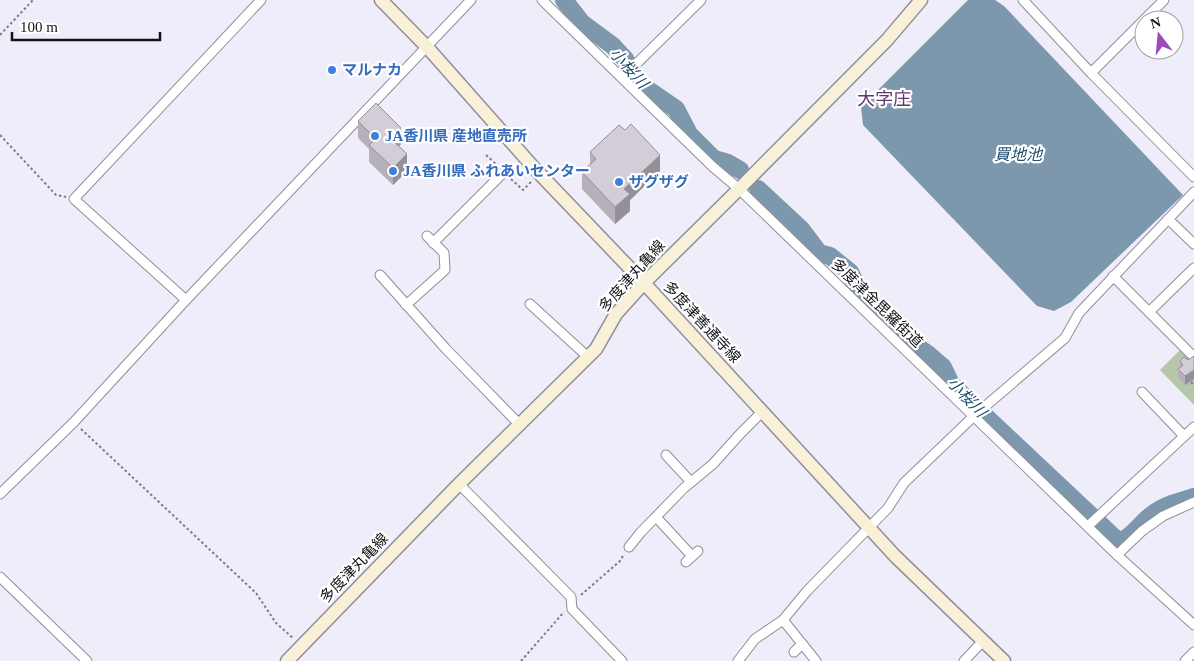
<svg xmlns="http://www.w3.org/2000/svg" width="1194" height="661" viewBox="0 0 1194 661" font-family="'Times New Roman','Noto Sans JP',serif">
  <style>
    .forest { fill: #b5c6aa }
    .water { fill: #7d98ad }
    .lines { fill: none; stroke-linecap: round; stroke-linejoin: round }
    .river { stroke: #7d98ad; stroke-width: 18 }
    .minor-casing { stroke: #908e9a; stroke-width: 11 }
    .secondary-casing { stroke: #908e9a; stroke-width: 15 }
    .path { stroke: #7d7c84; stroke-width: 2; stroke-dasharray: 2.5 2.5; stroke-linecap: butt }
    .minor { stroke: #fff; stroke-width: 9 }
    .secondary { stroke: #f8f0d7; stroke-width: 12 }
    .wall { fill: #b6b0ba }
    .shaded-wall { fill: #949097 }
    .building { fill: #d4cdd8; stroke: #949097 }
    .shop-dot { fill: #3f7fe0; stroke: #fff; stroke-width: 2 }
    .labels { text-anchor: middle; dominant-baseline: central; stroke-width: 4.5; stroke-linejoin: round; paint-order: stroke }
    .shop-label { font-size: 15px; font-weight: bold; fill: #366cbe; stroke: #fff; text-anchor: start }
    .street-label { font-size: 15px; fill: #141317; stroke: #fff }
    .water-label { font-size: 16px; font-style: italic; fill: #22506f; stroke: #fff }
    .quarter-label { font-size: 18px; fill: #613970; stroke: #fff }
  </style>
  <rect width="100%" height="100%" fill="#efedfa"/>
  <path class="forest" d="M1181,349L1194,363V405L1160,370Z"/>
  <path class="water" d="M968,0H995L1004,6L1183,195L1071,302L1054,311L1037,306L863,125L861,107Z"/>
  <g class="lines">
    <g class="river">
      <path d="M564,0L582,23L613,46L625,59L636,78L644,87L676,109L689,134L714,159L728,163L740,170"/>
      <path d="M758,189L801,229L819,253L830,256L850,272L864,301L896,332L929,355L943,367L951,384L1119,542C1133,537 1141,522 1153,514C1165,505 1180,501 1194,497"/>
    </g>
    <defs>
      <g id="minor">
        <path d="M542,0L712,166L739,189L1117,555L1194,625"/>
        <path d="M1023,0L1091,73L1144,20"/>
        <path d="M1144,20L1164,0"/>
        <path d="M1091,73L1194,177"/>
        <path d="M622,78L701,0"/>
        <path d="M1168,219L1194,244"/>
        <path d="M433,243L504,172"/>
        <path d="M380,275L446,349L519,424"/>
        <path d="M1113,276L1194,357"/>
        <path d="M186,300L74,199L261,0"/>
        <path d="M530,304L588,357"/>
        <path d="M406,305L445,270L444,253L427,236"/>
        <path d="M1149,312L1194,268"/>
        <path d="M1142,392L1184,436"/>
        <path d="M666,455L691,482"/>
        <path d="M459,484L571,597L572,609L622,661"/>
        <path d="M0,494L74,422L186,300L471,0"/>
        <path d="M656,517L692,556"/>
        <path d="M1088,526L1194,427"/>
        <path d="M629,547L641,532L684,488L713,464L740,434L762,412"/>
        <path d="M1117,555L1142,531L1163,516L1194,502"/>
        <path d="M686,562L698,551"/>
        <path d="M0,577L87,661"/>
        <path d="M783,620L816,661"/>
        <path d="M794,652L802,644"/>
        <path d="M738,661L755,639L783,620L807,591L888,508L904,483L975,415L1065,338L1079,313L1194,192"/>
        <path d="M964,661L983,641"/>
        <path d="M1185,661L1194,652"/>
      </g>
      <g id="secondary">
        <path d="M381,0L427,47L535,169L644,283L895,556L1004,661"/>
        <path d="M287,661L459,484L596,349L616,314L644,283L739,189L887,40L921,0"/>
      </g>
    </defs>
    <use href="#minor" class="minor-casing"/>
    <use href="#secondary" class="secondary-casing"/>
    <g class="path">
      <path d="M0,35L33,0"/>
      <path d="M0,135L56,195L67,197"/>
      <path d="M486,155L497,165"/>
      <path d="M511,179L523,190L531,182"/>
      <path d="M1191,382L1194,385"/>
      <path d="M81,429L256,593L276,623L294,639"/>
      <path d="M581,595L620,561L624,554"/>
      <path d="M521,661L564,612"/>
    </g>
    <use href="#minor" class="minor"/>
    <use href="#secondary" class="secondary"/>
  </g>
  <g class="wall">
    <path d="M358,121L401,144L399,146L407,171L393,185L369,162V149L358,138Z"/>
    <path d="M590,152L660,171L630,200V211L615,224L582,189V172L590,165Z"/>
    <path d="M1194,356V379L1185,385L1178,377V369L1180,368V361L1188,360Z"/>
  </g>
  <g class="shaded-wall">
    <path d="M401,128V144L390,155V138Z"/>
    <path d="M407,154V171L393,185V168Z"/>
    <path d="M660,155V171L630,200V211L615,224V207L624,189Z"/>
    <path d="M1194,370V379L1185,385V376Z"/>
  </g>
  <g class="building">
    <path d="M376,103L401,128L390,138L407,154L393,168L369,145L376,139L358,121Z"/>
    <path d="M631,124L660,155L624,189L630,194L615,207L582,172L596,159L590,152L619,125L625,130Z"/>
    <path d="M1194,356V370L1185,376L1178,369L1183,365L1180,361L1184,357L1188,360Z"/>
  </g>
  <g class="shop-dot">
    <circle cx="332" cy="70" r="5"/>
    <circle cx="375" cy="136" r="5"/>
    <circle cx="393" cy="171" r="5"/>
    <circle cx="619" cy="182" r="5"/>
  </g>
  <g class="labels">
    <g class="shop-label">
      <text x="342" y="70">マルナカ</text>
      <text x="385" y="136">JA香川県 産地直売所</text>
      <text x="403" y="171">JA香川県 ふれあいセンター</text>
      <text x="629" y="182">ザグザグ</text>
    </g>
    <g class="street-label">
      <text transform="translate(632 276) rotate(-48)">多度津丸亀線</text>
      <text transform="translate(877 303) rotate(44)">多度津金毘羅街道</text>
      <text transform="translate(702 322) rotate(47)">多度津善通寺線</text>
      <text transform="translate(354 568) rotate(-46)">多度津丸亀線</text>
    </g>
    <g class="water-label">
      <text transform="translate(629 68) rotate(48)">小桜川</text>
      <text x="1018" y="154">買地池</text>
      <text transform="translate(967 397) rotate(47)">小桜川</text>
    </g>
    <g class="quarter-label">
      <text x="884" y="99">大字庄</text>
    </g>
  </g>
  <g transform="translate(1159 35) rotate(344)"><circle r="24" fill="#ffffff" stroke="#a1a1a2"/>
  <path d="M0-4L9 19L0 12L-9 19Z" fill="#9d4bba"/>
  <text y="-8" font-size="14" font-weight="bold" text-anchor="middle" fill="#141317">N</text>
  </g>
  <path d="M12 32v8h148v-8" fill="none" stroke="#141317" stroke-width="2.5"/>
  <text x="20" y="32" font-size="15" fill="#141317" stroke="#ffffff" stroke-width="4" paint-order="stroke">100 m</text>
</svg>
